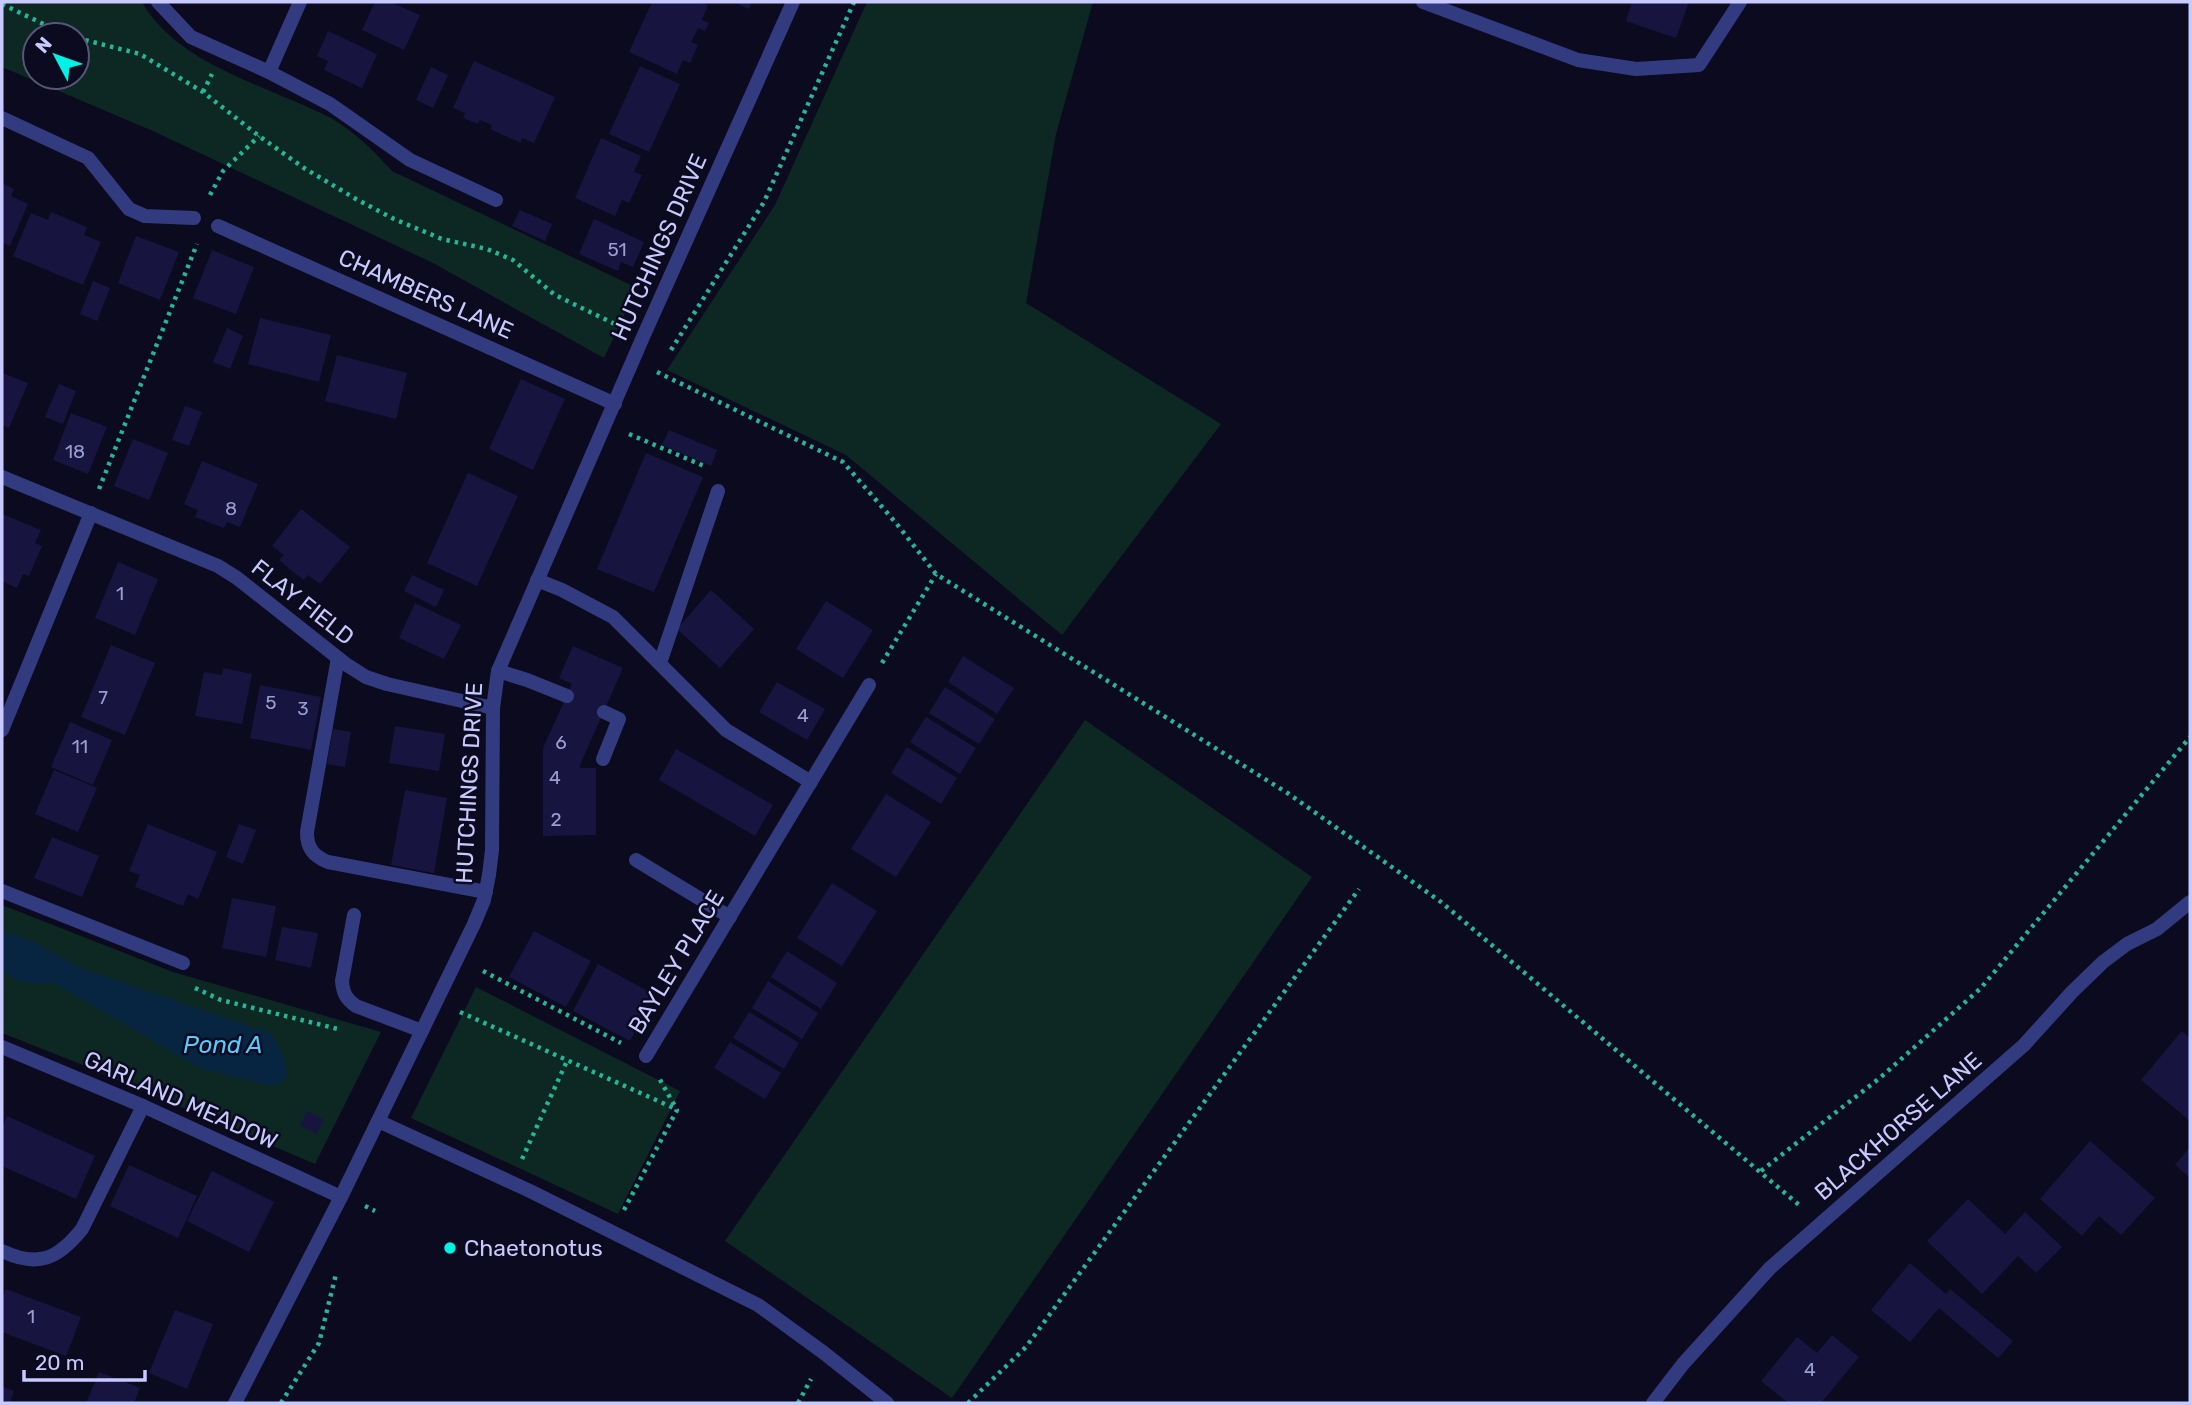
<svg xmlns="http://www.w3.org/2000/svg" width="2192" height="1405" viewBox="0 0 2192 1405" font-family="Rubik,sans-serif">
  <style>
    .green { fill: #0d2823; fill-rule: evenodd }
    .water { fill: #072540 }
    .building { fill: #171540 }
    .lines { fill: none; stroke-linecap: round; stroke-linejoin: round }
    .path { stroke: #24b696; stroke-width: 4.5; stroke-dasharray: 3.5 5; stroke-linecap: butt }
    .lane { stroke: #323b80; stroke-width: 14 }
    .street { stroke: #323b80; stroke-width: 14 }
    .poi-dot { fill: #00f2e4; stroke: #0b0a1e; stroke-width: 2.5 }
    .labels { text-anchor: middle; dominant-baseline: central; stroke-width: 5; stroke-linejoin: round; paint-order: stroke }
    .number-label { font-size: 19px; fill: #9b9ccf }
    .street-label { font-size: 23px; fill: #c7c9ff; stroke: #0b0a1e }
    .poi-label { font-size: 23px; fill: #c7c9ff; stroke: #0b0a1e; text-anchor: start }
    .water-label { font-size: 24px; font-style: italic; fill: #55cbff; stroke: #0b0a1e }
  </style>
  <rect width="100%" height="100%" fill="#0b0a1e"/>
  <g class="green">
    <path d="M2,2H142C178,66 270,86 331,118C355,132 373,150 392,171L637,288L604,358L433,263L153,131L2,67ZM35,35H77V77H35Z"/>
    <path d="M867,2H1093L1056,134L1026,303L1221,424L1062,635L846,455L667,370L775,205Z"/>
    <path d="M1085,720L1312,877L952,1398L725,1241Z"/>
    <path d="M2,905L173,972L381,1032L315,1164L78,1063L2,1033Z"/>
    <path d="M476,987L680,1091L618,1214L411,1118Z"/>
  </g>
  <path class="water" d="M2,932L26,938L81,968L272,1034L283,1055L287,1073L280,1084L267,1085L200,1068L54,983C37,984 11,986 3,967C0,957 2,942 2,932Z"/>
  <g class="building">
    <path d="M375,2H390L420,15L404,50L362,30Z"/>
    <path d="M652,2H700L708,5L702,20L709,23L705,31L698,28L691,42L698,45L690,63L683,60L677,74L629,52Z"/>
    <path d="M733,2H752L749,9Z"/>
    <path d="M1632,2H1689L1676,38L1626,21Z"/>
    <path d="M328,31L377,54L362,88L324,70L328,61L317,56Z"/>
    <path d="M474,61L555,97L534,143L522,138L521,143L490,129L492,125L480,120L478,124L463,118L465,113L453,108Z"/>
    <path d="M640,66L680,84L649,152L609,134Z"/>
    <path d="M431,67L448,75L433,108L416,100Z"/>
    <path d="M601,138L641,156L634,172L642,175L629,203L622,200L615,216L575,198Z"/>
    <path d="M2,183L14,189L11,196L28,204L10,246L2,243Z"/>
    <path d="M520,210L552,224L545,241L512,226Z"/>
    <path d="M51,212L87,227L84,235L101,242L83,285L13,256L31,213L48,220Z"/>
    <path d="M594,219L644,242L633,267L621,262L618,271L579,254Z"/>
    <path d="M136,236L179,252L160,300L118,283Z"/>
    <path d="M212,250L254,267L236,314L193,298Z"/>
    <path d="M93,281L110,288L97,321L80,314Z"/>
    <path d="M260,318L331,335L319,382L248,364Z"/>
    <path d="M227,328L243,336L230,369L213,362Z"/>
    <path d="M337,355L407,373L396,419L325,401Z"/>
    <path d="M2,373L28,383L9,428L2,425Z"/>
    <path d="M521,379L565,399L533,470L489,449Z"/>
    <path d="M59,384L76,391L63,424L45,417Z"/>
    <path d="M185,406L202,412L189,446L172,440Z"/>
    <path d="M71,413L107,427L88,474L53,460Z"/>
    <path d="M669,430L717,450L711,466L662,445Z"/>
    <path d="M133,439L168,453L149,500L114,486Z"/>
    <path d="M646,453L703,477L654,592L597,569Z"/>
    <path d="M202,461L258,484L240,527L227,522L224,528L195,517L198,510L184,504Z"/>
    <path d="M468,473L518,496L477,586L427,563Z"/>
    <path d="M301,509L350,547L320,584L308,575L304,580L292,571L279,560L284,555L272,546Z"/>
    <path d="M2,514L41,530L35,543L42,546L29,576L23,574L17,588L2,581Z"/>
    <path d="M118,562L158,579L135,635L95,618Z"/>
    <path d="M412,575L444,590L436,607L404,591Z"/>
    <path d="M711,590L754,629L720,668L677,629Z"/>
    <path d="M826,601L873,630L843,678L796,649Z"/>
    <path d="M415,603L461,625L444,659L399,638Z"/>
    <path d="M111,645L155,663L125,735L81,717Z"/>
    <path d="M573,646L623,668L580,765V768H596V835L543,836V748L572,684L559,678Z"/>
    <path d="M963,656L1014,688L997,714L948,682Z"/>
    <path d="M223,668L252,674L242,724L195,716L204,672L222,675Z"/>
    <path d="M777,682L825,709L807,740L759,712Z"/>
    <path d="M260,685L321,697L311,750L250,738Z"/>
    <path d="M945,687L995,719L979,744L929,713Z"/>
    <path d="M926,717L976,748L960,774L910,742Z"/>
    <path d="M70,722L112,740L93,785L51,767Z"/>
    <path d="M395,726L445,734L439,771L389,763Z"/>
    <path d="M333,729L351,732L345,767L327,764Z"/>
    <path d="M907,747L957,778L941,804L891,773Z"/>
    <path d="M676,749L773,805L755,836L659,780Z"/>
    <path d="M54,770L97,788L78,832L35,814Z"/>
    <path d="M405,790L447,798L434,873L391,865Z"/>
    <path d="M886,794L931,822L896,877L851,849Z"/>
    <path d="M148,824L217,852L198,899L188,894L183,906L135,887L140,875L129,871Z"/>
    <path d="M239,824L256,830L243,864L226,857Z"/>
    <path d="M52,837L99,856L82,897L34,878Z"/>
    <path d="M832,883L877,911L842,966L797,938Z"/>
    <path d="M232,898L276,906L266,957L222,948Z"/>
    <path d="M282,927L318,933L311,968L275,960Z"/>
    <path d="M534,931L591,961L566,1007L509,977Z"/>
    <path d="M787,951L837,983L821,1009L771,977Z"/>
    <path d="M598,964L655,995L630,1041L573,1011Z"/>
    <path d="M768,981L818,1013L802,1039L752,1008Z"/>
    <path d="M749,1012L799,1043L784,1069L733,1038Z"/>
    <path d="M2182,1031L2190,1038V1121L2141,1080Z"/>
    <path d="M730,1042L781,1073L765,1099L714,1068Z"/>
    <path d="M307,1111L324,1120L316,1134L300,1125Z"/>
    <path d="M7,1116L95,1156L76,1199L2,1166V1128Z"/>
    <path d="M2090,1141L2155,1198L2121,1235L2099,1216L2082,1236L2040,1199Z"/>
    <path d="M2190,1147V1178L2175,1165Z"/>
    <path d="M129,1165L197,1196L178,1238L110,1206Z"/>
    <path d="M212,1171L274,1202L249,1252L187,1221Z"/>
    <path d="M1968,1199L2005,1234L2025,1212L2062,1247L2036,1273L2018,1256L1982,1294L1927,1241Z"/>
    <path d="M1910,1263L1946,1294L1950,1289L2013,1341L1998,1358L1939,1308L1910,1342L1871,1310Z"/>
    <path d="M6,1289L81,1317L66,1356L2,1332V1300Z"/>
    <path d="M175,1310L213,1324L187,1389L149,1373Z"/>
    <path d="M1832,1335L1859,1357L1821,1403H1788L1761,1381L1797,1337L1817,1353Z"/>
    <path d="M99,1372L140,1388L134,1403H86Z"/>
    <path d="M2,1387L14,1391L10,1403H2Z"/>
  </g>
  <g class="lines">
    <g class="path">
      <path d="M2,4L66,35"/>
      <path d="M77,38L140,54L203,92L259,136L304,168L356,199L394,219L442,239L487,249L513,260L555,295L619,326"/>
      <path d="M203,92L212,74"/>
      <path d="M210,195L223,171L259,136"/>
      <path d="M671,350L764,202L854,2"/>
      <path d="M657,372L843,462L896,523L936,574L1289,794L1441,902L1799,1205"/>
      <path d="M629,434L704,466"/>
      <path d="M99,489L197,244"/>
      <path d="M882,663L936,574"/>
      <path d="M483,971L621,1043"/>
      <path d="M195,988L221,1000L338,1029"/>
      <path d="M460,1012L676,1109"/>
      <path d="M522,1159L567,1061"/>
      <path d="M1761,1171L1881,1077L1981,988L2190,737"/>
      <path d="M365,1206L375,1211"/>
      <path d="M624,1210L677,1110L659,1078"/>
      <path d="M281,1403L319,1343L336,1274"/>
      <path d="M798,1403L811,1379"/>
      <path d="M968,1403L1026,1347L1359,889"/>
    </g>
    <g class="lane">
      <path d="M338,658L307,832C307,848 313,856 328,862L486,892"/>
      <path d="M660,663L718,491"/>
      <path d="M498,671L527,680L567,696"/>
      <path d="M603,759L619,719L604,712"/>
      <path d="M636,860L730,917"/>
      <path d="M354,915L342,981C343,993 346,999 356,1006L422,1031"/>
    </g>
    <g class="street">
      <path d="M158,2L191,37L269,72L330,104L410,160L496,200"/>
      <path d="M1423,2L1578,60L1636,69L1699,65L1740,2"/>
      <path d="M269,72L300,2"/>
      <path d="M2,118L88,158L129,209L145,216L194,218"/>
      <path d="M218,226L615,404"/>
      <path d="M2,477L218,566L237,578L347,665L366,677L387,684L493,708"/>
      <path d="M537,580L562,590L613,617L726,730L811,782"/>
      <path d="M2,730L91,513"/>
      <path d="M2,891L183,963"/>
      <path d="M2,1047L143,1106L341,1197"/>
      <path d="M646,1056L869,685"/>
      <path d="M378,1121L530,1191L758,1305L824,1353L887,1403"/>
      <path d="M2,1251C38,1268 58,1259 82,1229L143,1106"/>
      <path d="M235,1403L341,1197L474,924L484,900L489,875L492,850L493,708L498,671L643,337L793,2"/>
      <path d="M1653,1403L1683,1364L1770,1268L2024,1045L2072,992L2103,962L2127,944L2157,929L2190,902"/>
    </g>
  </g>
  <circle class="poi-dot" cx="450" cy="1248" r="7"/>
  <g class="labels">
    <g class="number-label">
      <text x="617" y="249">51</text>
      <text x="75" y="451">18</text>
      <text x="231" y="508">8</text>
      <text x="120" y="593">1</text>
      <text x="103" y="697">7</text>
      <text x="271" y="702">5</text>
      <text x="303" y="708">3</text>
      <text x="803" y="715">4</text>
      <text x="561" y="742">6</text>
      <text x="80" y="746">11</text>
      <text x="555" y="777">4</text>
      <text x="556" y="819">2</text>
      <text x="31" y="1316">1</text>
      <text x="1810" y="1369">4</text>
    </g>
    <g class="street-label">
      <text transform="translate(659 247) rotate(-66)">HUTCHINGS DRIVE</text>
      <text transform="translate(426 294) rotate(24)">CHAMBERS LANE</text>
      <text transform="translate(303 602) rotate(38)">FLAY FIELD</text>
      <text transform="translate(469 783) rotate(-87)">HUTCHINGS DRIVE</text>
      <text transform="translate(676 962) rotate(-59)">BAYLEY PLACE</text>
      <text transform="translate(181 1100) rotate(24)">GARLAND MEADOW</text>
      <text transform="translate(1898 1126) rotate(-41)">BLACKHORSE LANE</text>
    </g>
    <g class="poi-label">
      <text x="464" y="1248">Chaetonotus</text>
    </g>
    <g class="water-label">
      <text x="223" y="1045">Pond A</text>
    </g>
  </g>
  <rect width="2192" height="1405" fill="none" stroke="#c7c9ff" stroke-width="7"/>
  <g transform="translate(56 56) rotate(311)"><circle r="33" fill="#0b0a1e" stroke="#565678" stroke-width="2"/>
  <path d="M0-5L12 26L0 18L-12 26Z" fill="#00f2e4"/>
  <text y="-10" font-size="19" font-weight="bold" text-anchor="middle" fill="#c7c9ff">N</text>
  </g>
  <path d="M24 1370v10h121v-10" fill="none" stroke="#c7c9ff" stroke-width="3.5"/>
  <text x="35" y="1370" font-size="21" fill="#c7c9ff" stroke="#0b0a1e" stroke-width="5" paint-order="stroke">20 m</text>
</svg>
